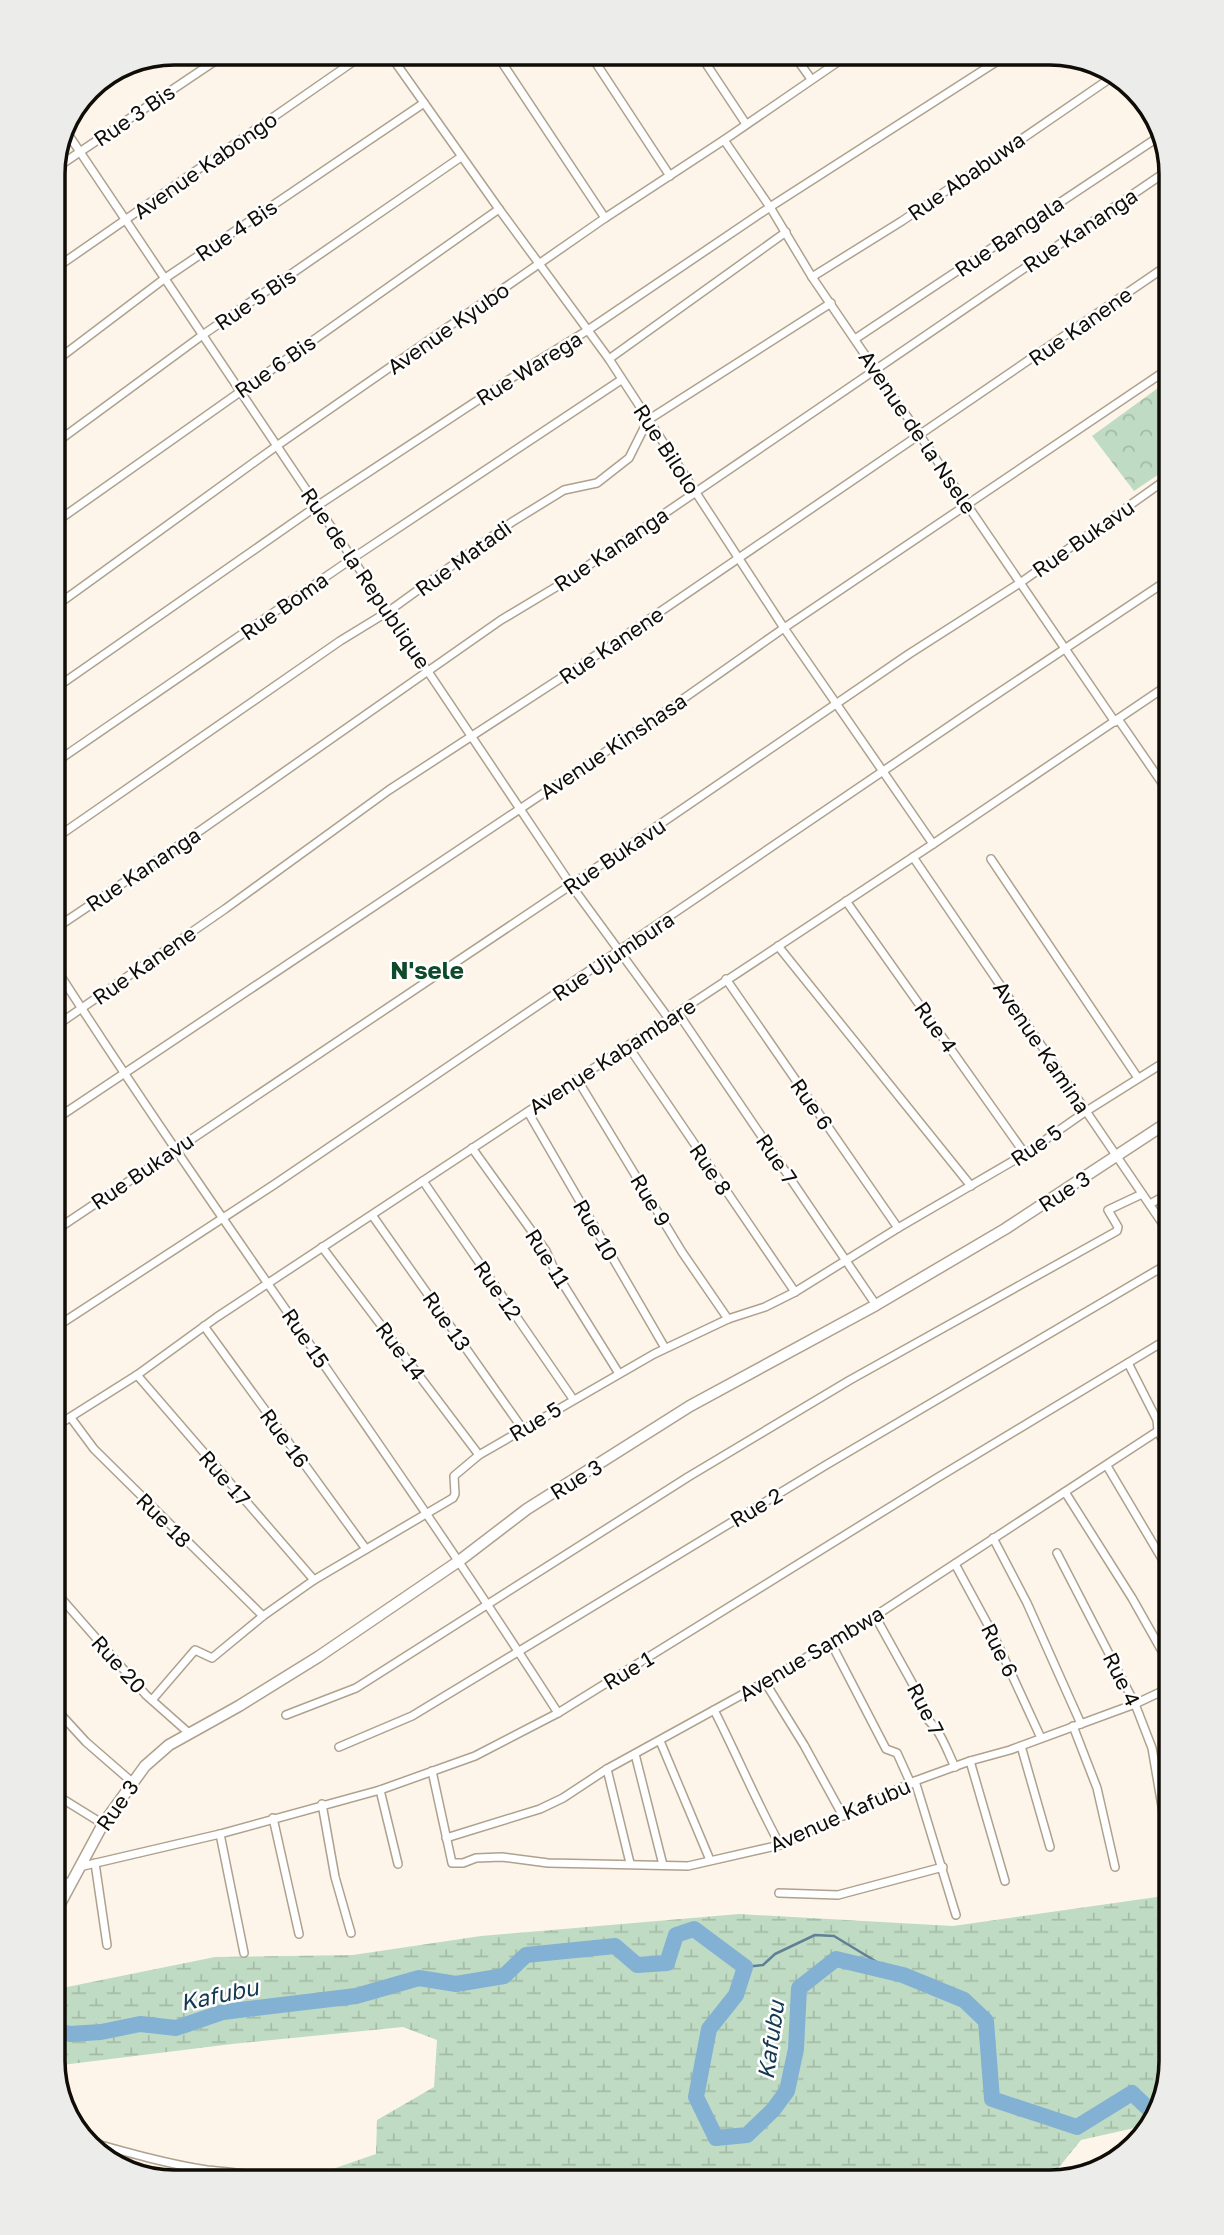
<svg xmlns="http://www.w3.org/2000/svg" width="1224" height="2235" viewBox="0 0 1224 2235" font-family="'Golos Text',sans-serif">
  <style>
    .wetland { fill: url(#wetland-marsh) }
    .park { fill: url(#park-crowns) }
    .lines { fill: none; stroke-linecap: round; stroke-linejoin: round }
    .stream { stroke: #608096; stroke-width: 2.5 }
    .river { stroke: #82b1d4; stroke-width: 16 }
    .street-casing { stroke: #aea18e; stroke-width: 10 }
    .secondary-casing { stroke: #aea18e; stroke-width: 13 }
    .street { stroke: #fff; stroke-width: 7 }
    .secondary { stroke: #fff; stroke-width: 10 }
    .labels { text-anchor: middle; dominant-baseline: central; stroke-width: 5; stroke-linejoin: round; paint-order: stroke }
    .street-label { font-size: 21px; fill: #100c06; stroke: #fff }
    .water-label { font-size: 23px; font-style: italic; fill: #143952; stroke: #fff }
    .quarter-label { font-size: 24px; font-weight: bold; fill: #0f4a2b; stroke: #fff }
    .rim { fill: none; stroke: #100c06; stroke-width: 3.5 }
  </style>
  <defs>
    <pattern id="wetland-marsh" width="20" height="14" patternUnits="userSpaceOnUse" patternTransform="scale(1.75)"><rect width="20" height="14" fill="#c0dbc3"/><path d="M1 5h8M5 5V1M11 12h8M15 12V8" fill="none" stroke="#a4bba6"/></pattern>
    <pattern id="park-crowns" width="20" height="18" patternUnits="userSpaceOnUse" patternTransform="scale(1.75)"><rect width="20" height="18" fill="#c0dbc3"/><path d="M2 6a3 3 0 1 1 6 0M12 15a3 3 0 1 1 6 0" fill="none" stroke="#a4bba6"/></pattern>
  </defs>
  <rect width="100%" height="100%" fill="#fdf5e9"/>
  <path class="wetland" d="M1171,1895V2061L1152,2124L1081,2140L1047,2182H318L321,2173L376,2154L377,2120L434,2087L437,2040L403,2027L232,2044L62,2065L53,2063V2013L62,1988L215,1957L353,1955L481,1936L739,1914L953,1926Z"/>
  <path class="park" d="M1158,388L1171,407V466L1134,491L1092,436Z"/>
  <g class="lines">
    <path class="stream" d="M745,1967L763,1965L775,1954L815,1935L834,1936L895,1973"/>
    <path class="river" d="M53,2030L70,2034L101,2032L140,2024L176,2028L223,2012L356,1996L419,1978L456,1984L504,1976L526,1955L615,1946L637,1965L667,1963L676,1935L694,1929L745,1967L736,1995L709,2029L696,2097L716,2138L747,2135L773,2110L787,2091L796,2049L799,1988L836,1959L903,1975L964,2000L986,2021L992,2099L1077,2127L1132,2093L1150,2110L1157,2109"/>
    <defs>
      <g id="street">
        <path d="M794,55L811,79"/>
        <path d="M701,56L746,124"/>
        <path d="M592,57L670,176"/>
        <path d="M499,58L605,218"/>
        <path d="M393,59L499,209L609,359L784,628L933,844"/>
        <path d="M68,134L571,885L669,1019"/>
        <path d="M724,140L770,207L812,277L1115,722"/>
        <path d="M53,170L215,61"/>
        <path d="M53,270L357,59"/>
        <path d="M812,277L902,221L1118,73"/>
        <path d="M855,339L1163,134"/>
        <path d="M609,359L786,232"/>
        <path d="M53,363L164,279L424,103"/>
        <path d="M53,445L204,334L461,157"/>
        <path d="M53,524L499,209"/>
        <path d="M53,608L278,445L605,218L724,140L848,55"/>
        <path d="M53,690L317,506L536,362L588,330L770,207L1010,53"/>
        <path d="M1118,719L1171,796"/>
        <path d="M53,764L353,558L621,380"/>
        <path d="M53,840L340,641L389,611L512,522L564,490L597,483L629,458L648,420L831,303"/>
        <path d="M913,857L1171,1236"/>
        <path d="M991,859L1138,1078"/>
        <path d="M846,901L1025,1154"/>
        <path d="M53,930L181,844L501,620L561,584L1170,169"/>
        <path d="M778,946L971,1186"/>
        <path d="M53,964C215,1217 396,1459 558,1713"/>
        <path d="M726,979L898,1228"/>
        <path d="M678,1013L876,1305"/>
        <path d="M53,1028L225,909L389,790L607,648L1171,263"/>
        <path d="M628,1046L795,1292"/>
        <path d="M577,1079L682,1252L728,1319"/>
        <path d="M528,1112L665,1348"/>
        <path d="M53,1121L653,720L784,628L1171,367"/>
        <path d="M472,1148L546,1251L555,1271L618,1372"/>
        <path d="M423,1181L573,1399"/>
        <path d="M1150,1204L1171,1192"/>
        <path d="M372,1215L522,1428"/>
        <path d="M53,1232L571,885L909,654L1020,583L1171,476"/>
        <path d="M322,1247L479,1455"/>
        <path d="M204,1326L366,1549"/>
        <path d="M53,1329L275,1184L976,708L1171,578"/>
        <path d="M1128,1363L1157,1420L1158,1431L1171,1457"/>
        <path d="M137,1375L314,1580"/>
        <path d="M71,1418L94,1449L263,1616"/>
        <path d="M53,1428L137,1375L217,1317L933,844L1171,683"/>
        <path d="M1107,1466L1171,1574"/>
        <path d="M1065,1492L1132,1598L1171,1667"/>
        <path d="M993,1538L1027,1603L1081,1724"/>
        <path d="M1057,1553L1135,1704L1152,1748L1170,1853"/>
        <path d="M955,1564L994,1636L1041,1738"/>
        <path d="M53,1589L146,1695L190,1734"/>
        <path d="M875,1616L921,1699C919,1715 928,1718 936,1729C944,1740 949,1755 955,1767"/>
        <path d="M831,1643L886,1749L897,1753L911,1784"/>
        <path d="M765,1682L804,1745L843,1816"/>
        <path d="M152,1700L195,1650L212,1658L263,1616L314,1580L453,1498L455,1494L454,1476L479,1455L654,1354L728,1319L765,1307L795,1292L898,1228L1025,1154L1085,1112L1171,1058"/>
        <path d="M53,1706L86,1742L132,1782"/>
        <path d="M714,1710C737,1755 756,1801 780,1845"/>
        <path d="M286,1715L356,1688L688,1477L850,1380L1117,1231L1118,1227L1108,1210L1142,1194"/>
        <path d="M1073,1726L1097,1788L1115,1867"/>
        <path d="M660,1741L710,1860"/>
        <path d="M1021,1746L1050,1847"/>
        <path d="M339,1747L412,1716L826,1465L1171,1262"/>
        <path d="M635,1754L663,1865"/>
        <path d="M970,1761L1005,1881"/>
        <path d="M607,1769L630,1863"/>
        <path d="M432,1771L452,1863H463L476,1858L502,1857L548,1863L688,1866L780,1845L915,1781L970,1761L1010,1750L1135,1704L1171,1687"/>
        <path d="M915,1781L956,1915"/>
        <path d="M380,1790L398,1864"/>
        <path d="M53,1793L103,1824"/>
        <path d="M322,1804L335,1877L351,1933"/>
        <path d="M273,1818L299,1934"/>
        <path d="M220,1834L244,1953"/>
        <path d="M446,1838L540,1809L563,1798L607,1769L765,1682L875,1616L1158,1431"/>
        <path d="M95,1863L107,1945"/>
        <path d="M79,1867L220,1834L380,1790L475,1756L558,1713L937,1478L1171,1337"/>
        <path d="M53,1874L69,1884"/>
        <path d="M779,1893L838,1895L943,1867"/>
        <path d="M90,2142C129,2153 168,2164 207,2170C229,2172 250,2173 271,2179"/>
      </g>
      <path id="secondary" d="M53,1917L103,1824L145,1766L169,1745L239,1706L318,1657L459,1561L527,1509L690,1406L876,1305L1005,1229L1171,1120"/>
    </defs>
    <use href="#street" class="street-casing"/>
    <use href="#secondary" class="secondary-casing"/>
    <use href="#street" class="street"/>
    <use href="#secondary" class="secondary"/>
  </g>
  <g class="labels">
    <g class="street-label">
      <text transform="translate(134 115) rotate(-34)">Rue 3 Bis</text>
      <text transform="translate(205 165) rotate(-35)">Avenue Kabongo</text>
      <text transform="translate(966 176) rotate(-35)">Rue Ababuwa</text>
      <text transform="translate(236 230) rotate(-34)">Rue 4 Bis</text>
      <text transform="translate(1080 230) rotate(-34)">Rue Kananga</text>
      <text transform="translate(1009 236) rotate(-34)">Rue Bangala</text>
      <text transform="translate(255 299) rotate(-34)">Rue 5 Bis</text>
      <text transform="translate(1080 326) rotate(-35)">Rue Kanene</text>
      <text transform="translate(448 328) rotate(-35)">Avenue Kyubo</text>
      <text transform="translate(275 366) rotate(-35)">Rue 6 Bis</text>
      <text transform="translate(529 368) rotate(-32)">Rue Warega</text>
      <text transform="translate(918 432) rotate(56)">Avenue de la Nsele</text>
      <text transform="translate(667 449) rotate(57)">Rue Bilolo</text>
      <text transform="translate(1083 538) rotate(-35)">Rue Bukavu</text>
      <text transform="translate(611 549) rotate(-34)">Rue Kananga</text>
      <text transform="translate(463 558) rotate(-36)">Rue Matadi</text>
      <text transform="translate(366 578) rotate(56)">Rue de la Republique</text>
      <text transform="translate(284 606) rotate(-35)">Rue Boma</text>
      <text transform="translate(611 645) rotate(-34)">Rue Kanene</text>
      <text transform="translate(613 746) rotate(-34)">Avenue Kinshasa</text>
      <text transform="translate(614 856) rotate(-34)">Rue Bukavu</text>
      <text transform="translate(143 869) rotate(-34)">Rue Kananga</text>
      <text transform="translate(613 956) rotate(-34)">Rue Ujumbura</text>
      <text transform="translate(144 965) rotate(-35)">Rue Kanene</text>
      <text transform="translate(936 1027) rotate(55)">Rue 4</text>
      <text transform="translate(1042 1047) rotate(56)">Avenue Kamina</text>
      <text transform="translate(612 1056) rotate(-33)">Avenue Kabambare</text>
      <text transform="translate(812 1104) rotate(55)">Rue 6</text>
      <text transform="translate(1036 1145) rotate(-34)">Rue 5</text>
      <text transform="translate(777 1159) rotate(56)">Rue 7</text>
      <text transform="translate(711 1169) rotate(56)">Rue 8</text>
      <text transform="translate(142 1171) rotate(-34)">Rue Bukavu</text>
      <text transform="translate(1064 1191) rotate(-33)">Rue 3</text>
      <text transform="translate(651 1200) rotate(59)">Rue 9</text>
      <text transform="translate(596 1230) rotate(60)">Rue 10</text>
      <text transform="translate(548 1258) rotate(58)">Rue 11</text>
      <text transform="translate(498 1290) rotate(55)">Rue 12</text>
      <text transform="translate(447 1321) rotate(55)">Rue 13</text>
      <text transform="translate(306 1338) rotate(56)">Rue 15</text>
      <text transform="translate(401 1351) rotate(53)">Rue 14</text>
      <text transform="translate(535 1421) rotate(-31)">Rue 5</text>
      <text transform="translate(285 1438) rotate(54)">Rue 16</text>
      <text transform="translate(225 1478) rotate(49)">Rue 17</text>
      <text transform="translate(576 1479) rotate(-32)">Rue 3</text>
      <text transform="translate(756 1507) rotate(-31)">Rue 2</text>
      <text transform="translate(164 1520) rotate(45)">Rue 18</text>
      <text transform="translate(1000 1650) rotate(64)">Rue 6</text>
      <text transform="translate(811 1653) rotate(-31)">Avenue Sambwa</text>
      <text transform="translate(119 1664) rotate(48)">Rue 20</text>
      <text transform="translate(628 1670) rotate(-31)">Rue 1</text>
      <text transform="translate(1122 1679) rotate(64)">Rue 4</text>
      <text transform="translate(926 1709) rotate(63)">Rue 7</text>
      <text transform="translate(117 1805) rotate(-55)">Rue 3</text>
      <text transform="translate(840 1815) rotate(-24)">Avenue Kafubu</text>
    </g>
    <g class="water-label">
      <text transform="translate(219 1994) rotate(-12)">Kafubu</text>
      <text transform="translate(770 2040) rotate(-82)">Kafubu</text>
    </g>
    <g class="quarter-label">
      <text x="427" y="969">N'sele</text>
    </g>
  </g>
  <path d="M0 0H1224V2235H0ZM174 65H1050A109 109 0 0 1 1159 174V2061A109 109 0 0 1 1050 2170H174A109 109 0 0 1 65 2061V174A109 109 0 0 1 174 65Z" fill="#ececeb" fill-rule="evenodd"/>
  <path class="rim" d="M174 65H1050A109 109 0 0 1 1159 174V2061A109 109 0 0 1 1050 2170H174A109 109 0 0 1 65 2061V174A109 109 0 0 1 174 65Z"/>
</svg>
